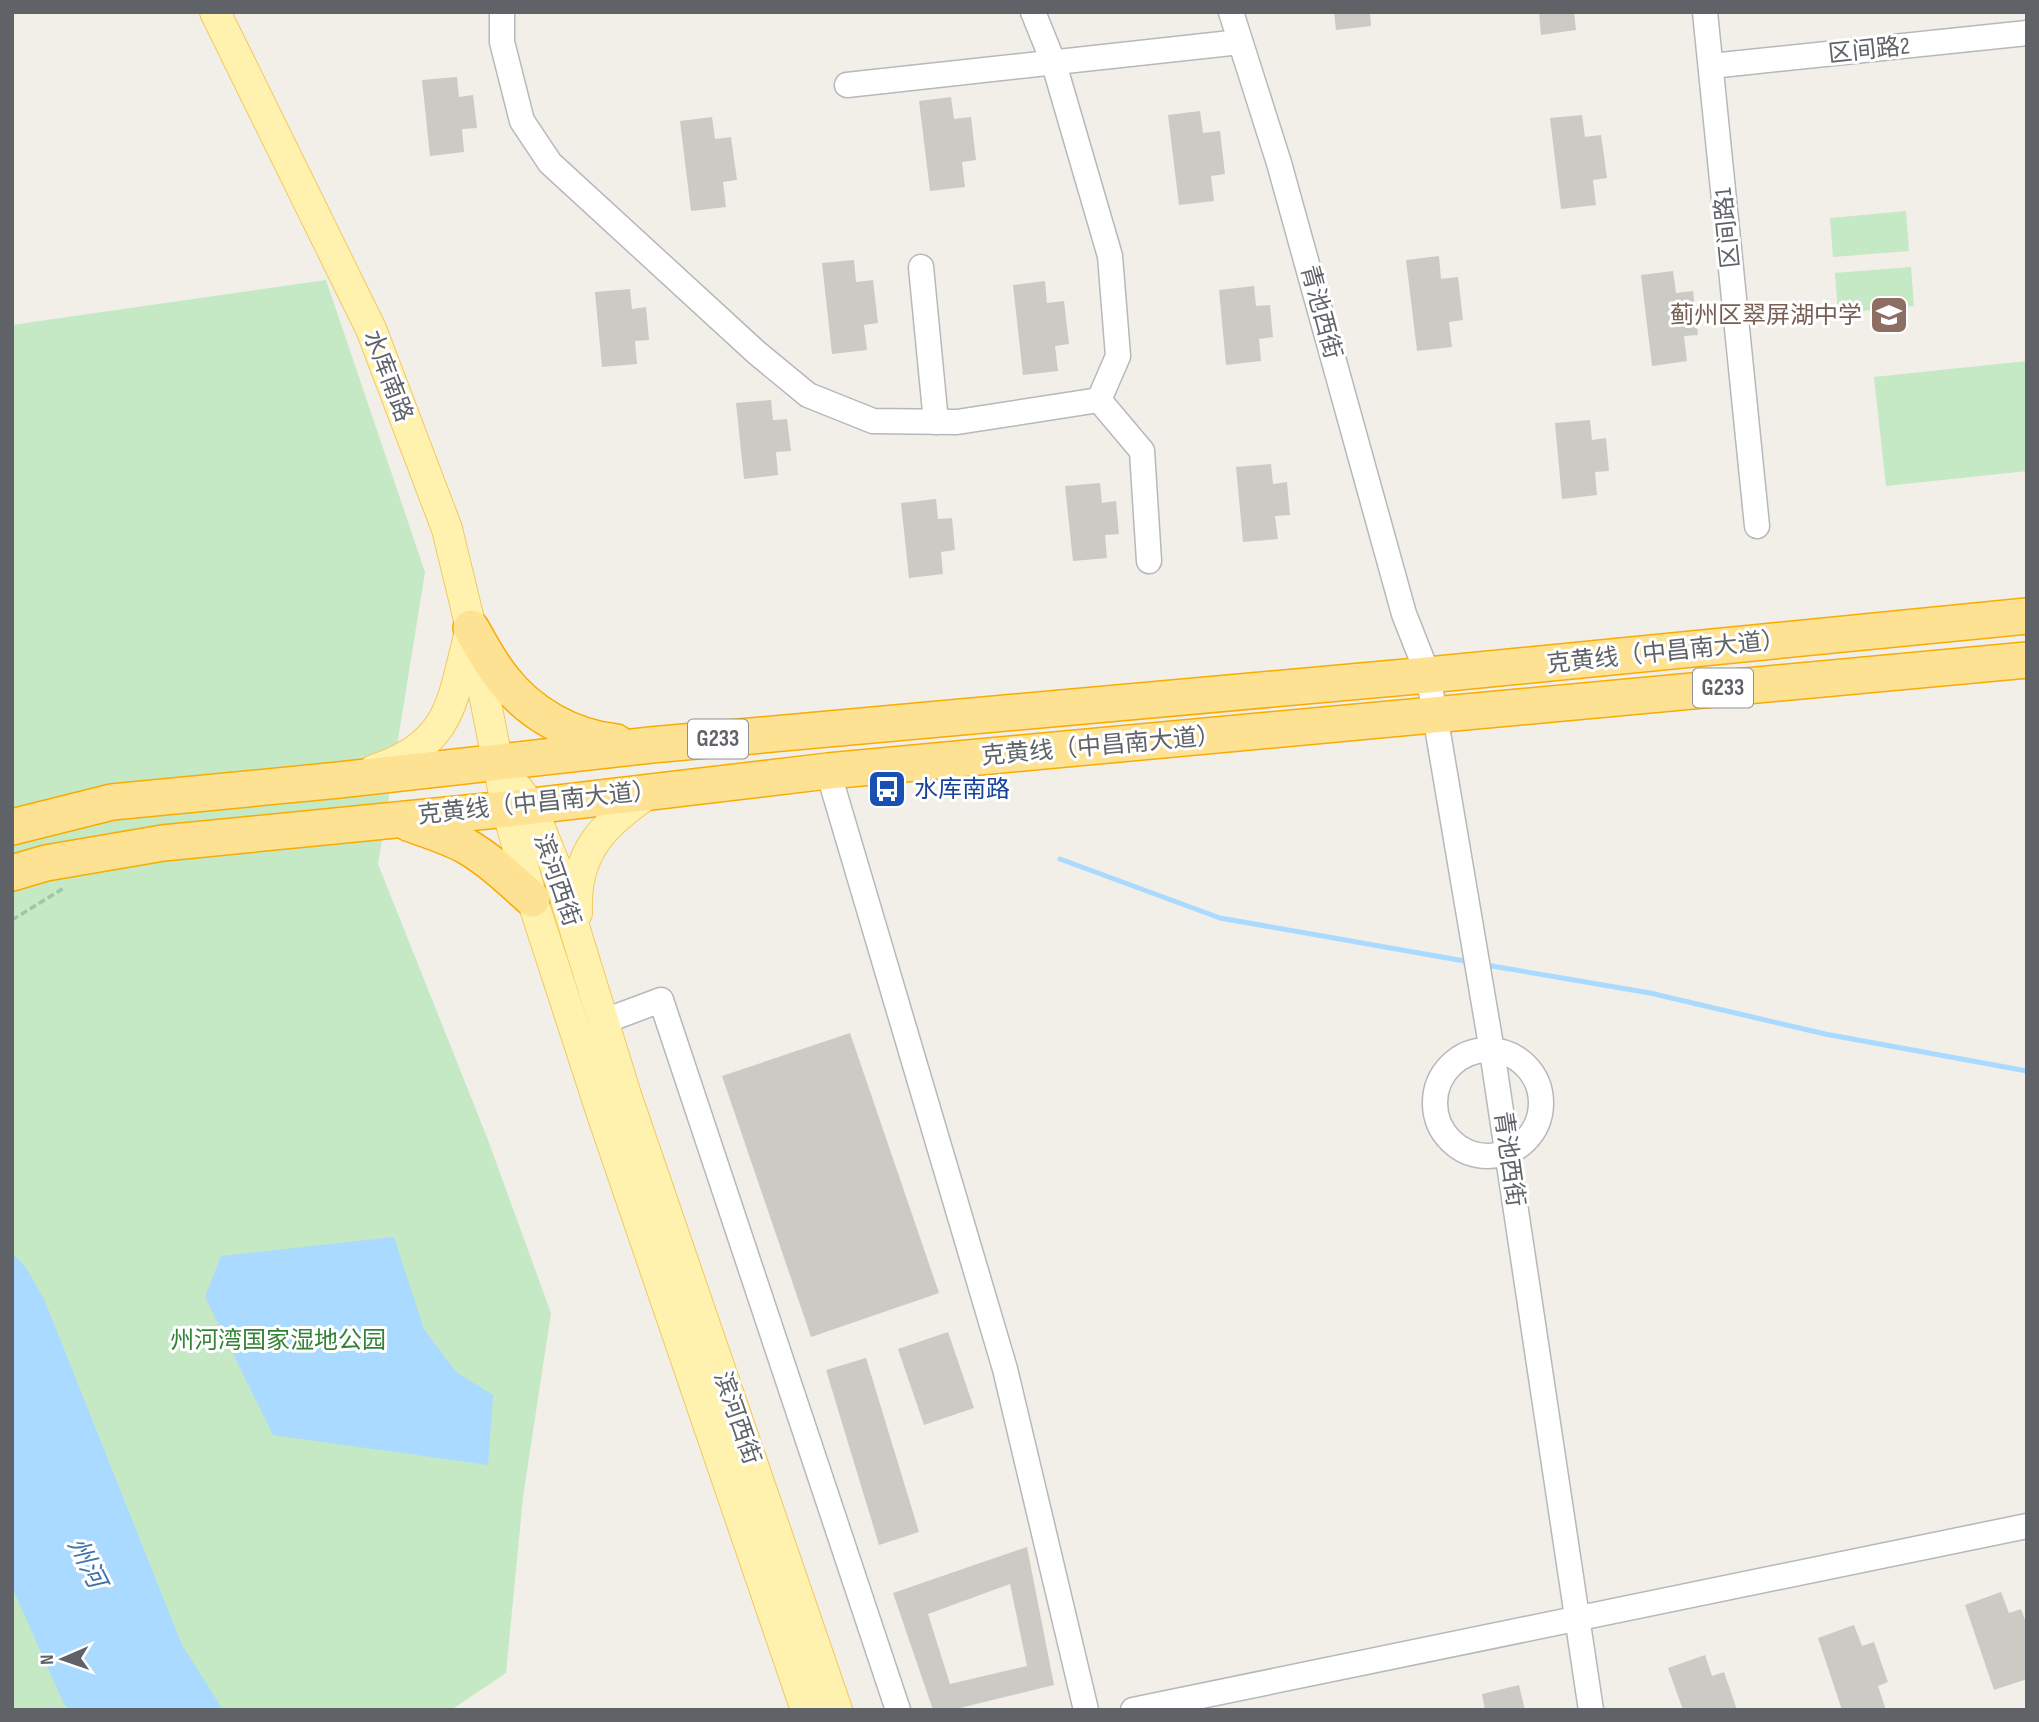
<svg xmlns="http://www.w3.org/2000/svg" width="2039" height="1722" viewBox="0 0 2039 1722" font-family="'Sofia Sans Condensed','Noto Sans SC',sans-serif">
  <style>
    .green { fill: #c5e8c5 }
    .water { fill: #aadaff }
    .lines { fill: none; stroke-linecap: round; stroke-linejoin: round }
    .stream { stroke: #aadaff; stroke-width: 5 }
    .building { fill: #cccac5; fill-rule: evenodd }
    .minor-casing { stroke: #b5b8bc; stroke-width: 27 }
    .major-casing { stroke: #f2c960; stroke-width: 32 }
    .highway-casing { stroke: #f9ab00; stroke-width: 38 }
    .path { stroke: #9cc7a9; stroke-width: 3.5; stroke-dasharray: 7 3.5; stroke-linecap: butt }
    .minor { stroke: #fff; stroke-width: 24 }
    .major { stroke: #fff2af; stroke-width: 30 }
    .highway { stroke: #fde293; stroke-width: 35 }
    .labels { text-anchor: middle; dominant-baseline: central; stroke-width: 6; stroke-linejoin: round; paint-order: stroke }
    .shield { fill: #fff; stroke: #8f9295; stroke-width: 2 }
    .shield-label { font-size: 23px; font-weight: bold; fill: #5f6368 }
    .street-label { font-size: 24px; fill: #5f6368; stroke: #fff }
    .education-label { font-size: 24px; fill: #785e54; stroke: #fff; text-anchor: end }
    .transit-label { font-size: 24px; fill: #164399; stroke: #fff; text-anchor: start }
    .park-label { font-size: 24px; fill: #348238; stroke: #fff }
    .water-label { font-size: 26px; font-style: italic; fill: #4174aa; stroke: #fff }
  </style>
  <rect width="100%" height="100%" fill="#f1efe8"/>
  <g class="green">
    <path d="M1906,211L1909,251L1833,257L1830,218Z"/>
    <path d="M1911,267L1914,306L1838,313L1835,273Z"/>
    <path d="M326,280L425,572L378,864L488,1140L551,1313L523,1497L506,1673L451,1710H12V325Z"/>
    <path d="M2027,361V471L1886,486L1874,377Z"/>
  </g>
  <g class="water">
    <path d="M394,1237L424,1329L456,1372L493,1395L488,1465L273,1435L205,1297L221,1256Z"/>
    <path d="M12,1253L26,1268L44,1299L182,1645L223,1710H70L64,1704L12,1587Z"/>
  </g>
  <g class="lines">
    <g class="stream">
      <path d="M1060,859L1220,918L1470,962"/>
      <path d="M1486,965L1650,993L1825,1034L2027,1071"/>
    </g>
  </g>
  <g class="building">
    <path d="M1334,12H1370L1371,26L1336,30Z"/>
    <path d="M1539,12H1574L1576,30L1541,35Z"/>
    <path d="M457,77L459,97L473,95L477,128L462,129L464,152L430,156L422,80Z"/>
    <path d="M951,97L954,119L971,117L976,160L962,162L965,187L930,191L919,101Z"/>
    <path d="M1200,111L1203,133L1220,131L1225,174L1211,176L1214,201L1179,205L1168,115Z"/>
    <path d="M1582,115L1585,137L1601,135L1607,178L1593,180L1596,205L1561,209L1550,118Z"/>
    <path d="M712,117L715,139L731,137L737,180L723,182L726,207L691,211L680,121Z"/>
    <path d="M1439,256L1441,279L1458,277L1463,320L1449,322L1452,347L1417,351L1406,260Z"/>
    <path d="M854,260L856,282L873,280L878,323L864,325L867,350L832,354L822,263Z"/>
    <path d="M1673,271L1676,293L1693,291L1698,335L1684,336L1687,361L1652,366L1641,275Z"/>
    <path d="M1045,281L1047,303L1064,301L1069,344L1055,346L1058,371L1023,375L1013,285Z"/>
    <path d="M1254,286L1256,306L1270,305L1273,337L1259,339L1261,361L1226,365L1219,290Z"/>
    <path d="M630,289L632,309L646,307L649,340L635,341L637,364L602,367L595,292Z"/>
    <path d="M771,400L773,420L787,419L791,451L776,452L778,475L744,479L736,403Z"/>
    <path d="M1590,420L1592,440L1606,438L1609,471L1595,472L1597,495L1562,499L1555,423Z"/>
    <path d="M1271,464L1273,484L1287,482L1290,515L1275,516L1278,539L1243,542L1236,467Z"/>
    <path d="M1100,483L1102,503L1116,501L1119,534L1105,535L1107,558L1073,561L1065,486Z"/>
    <path d="M936,499L938,519L952,518L955,550L941,552L943,574L909,578L901,503Z"/>
    <path d="M850,1033L939,1293L811,1337L722,1076Z"/>
    <path d="M948,1332L974,1408L924,1425L898,1349Z"/>
    <path d="M866,1358L919,1532L879,1545L826,1370Z"/>
    <path d="M1027,1547L1054,1685L952,1710H933L893,1593ZM1010,1584L1027,1666L950,1684L928,1614Z"/>
    <path d="M2001,1592L2009,1613L2021,1609L2027,1625V1679L1994,1690L1965,1605Z"/>
    <path d="M1854,1625L1862,1646L1874,1642L1888,1682L1878,1686L1886,1710H1842L1818,1638Z"/>
    <path d="M1705,1655L1712,1676L1724,1672L1737,1710H1683L1668,1668Z"/>
    <path d="M1519,1685L1525,1710H1485L1482,1694Z"/>
  </g>
  <g class="lines">
    <defs>
      <g id="minor">
        <path d="M502,12V42L522,121L550,163L757,353L808,395L873,421L957,422L1099,400"/>
        <path d="M1033,12L1054,64L1110,256L1118,356L1099,400L1142,451L1149,561"/>
        <path d="M1231,12L1279,163L1404,614L1428,675L1435,715L1492,1051L1591,1710"/>
        <path d="M1705,12L1757,526"/>
        <path d="M1711,66L2027,33"/>
        <path d="M847,85L1240,42"/>
        <path d="M921,267L936,422"/>
        <path d="M828,771L1005,1369L1086,1710"/>
        <path d="M602,1022L661,1000L898,1710"/>
        <circle cx="1488" cy="1103" r="53"/>
        <path d="M1133,1710L2027,1526"/>
      </g>
      <g id="major">
        <path d="M215,12L371,329L447,529L471,628L507,809L532,899L602,1114L806,1710"/>
        <path d="M374,770C450,745 452,704 469,635"/>
        <path d="M518,789L531,806L555,865L626,1095L837,1710"/>
        <path d="M577,913C574,852 604,823 652,791"/>
      </g>
      <g id="highway">
        <path d="M471,628C481,645 490,663 503,679C530,714 572,737 616,742"/>
        <path d="M408,823C427,830 447,836 466,846C490,860 511,880 532,899"/>
        <path d="M12,827L112,802L339,780L651,745L1428,675L2027,616"/>
        <path d="M12,873L46,863L163,843L507,809L828,771L2027,660"/>
      </g>
    </defs>
    <use href="#minor" class="minor-casing"/>
    <use href="#major" class="major-casing"/>
    <use href="#highway" class="highway-casing"/>
    <path class="path" d="M12,920L64,888"/>
    <use href="#minor" class="minor"/>
    <use href="#major" class="major"/>
    <use href="#highway" class="highway"/>
  </g>
  <defs>
    <symbol id="school-square" viewBox="-11 -11 22 22"><rect x="-9" y="-9" width="18" height="18" rx="4" fill="#8d6e63" stroke="#fff"/><path d="M0-5L7-2L0 1L-7-2ZM-4 1L0 2.5L4 1V4Q0 6-4 4Z" fill="#fff"/></symbol>
    <symbol id="bus-square" viewBox="-11 -11 22 22"><rect x="-9" y="-9" width="18" height="18" rx="4" fill="#1a4fb4" stroke="#fff"/><path d="M-5-6H5V4H4V6H2V4H-2V6H-4V4H-5ZM-3.5-4V0h7V-4ZM-3.5 1.2v1.5H-2V1.2ZM2 1.2v1.5H3.5V1.2Z" fill="#fff"/></symbol>
  </defs>
  <g fill-rule="evenodd">
    <use href="#school-square" x="1867" y="293" width="44" height="44"/>
    <use href="#bus-square" x="865" y="767" width="44" height="44"/>
  </g>
  <g class="labels">
    <g class="shield">
      <rect x="1693" y="668.5" width="60" height="39" rx="5"/>
      <rect x="688" y="719.5" width="60" height="39" rx="5"/>
    </g>
    <g class="shield-label">
      <text x="1723" y="688">G233</text>
      <text x="718" y="739">G233</text>
    </g>
    <g class="street-label">
      <text transform="translate(1869 50) rotate(-6)">区间路2</text>
      <text transform="translate(1727 228) rotate(-96)">区间路1</text>
      <text transform="translate(1321 312) rotate(75)">青池西街</text>
      <text transform="translate(388 376) rotate(69)">水库南路</text>
      <text transform="translate(1666 652) rotate(-6)">克黄线（中昌南大道）</text>
      <text transform="translate(1101 746) rotate(-5)">克黄线（中昌南大道）</text>
      <text transform="translate(537 803) rotate(-6)">克黄线（中昌南大道）</text>
      <text transform="translate(557 880) rotate(71)">滨河西街</text>
      <text transform="translate(1509 1159) rotate(82)">青池西街</text>
      <text transform="translate(737 1418) rotate(71)">滨河西街</text>
    </g>
    <g class="education-label">
      <text x="1862" y="315">蓟州区翠屏湖中学</text>
    </g>
    <g class="transit-label">
      <text x="914" y="789">水库南路</text>
    </g>
    <g class="park-label">
      <text x="278" y="1340">州河湾国家湿地公园</text>
    </g>
    <g class="water-label">
      <text transform="translate(86 1563) rotate(63)">州河</text>
    </g>
  </g>
  <rect width="2039" height="1722" fill="none" stroke="#5f6368" stroke-width="28"/>
  <g transform="translate(63 1659) rotate(268)" stroke="#ffffff" stroke-width="5" paint-order="stroke">
  <path d="M0-5L12 26L0 18L-12 26Z" fill="#5f6368"/>
  <text y="-10" font-size="19" font-weight="bold" text-anchor="middle" fill="#5f6368">N</text>
  </g>
</svg>
